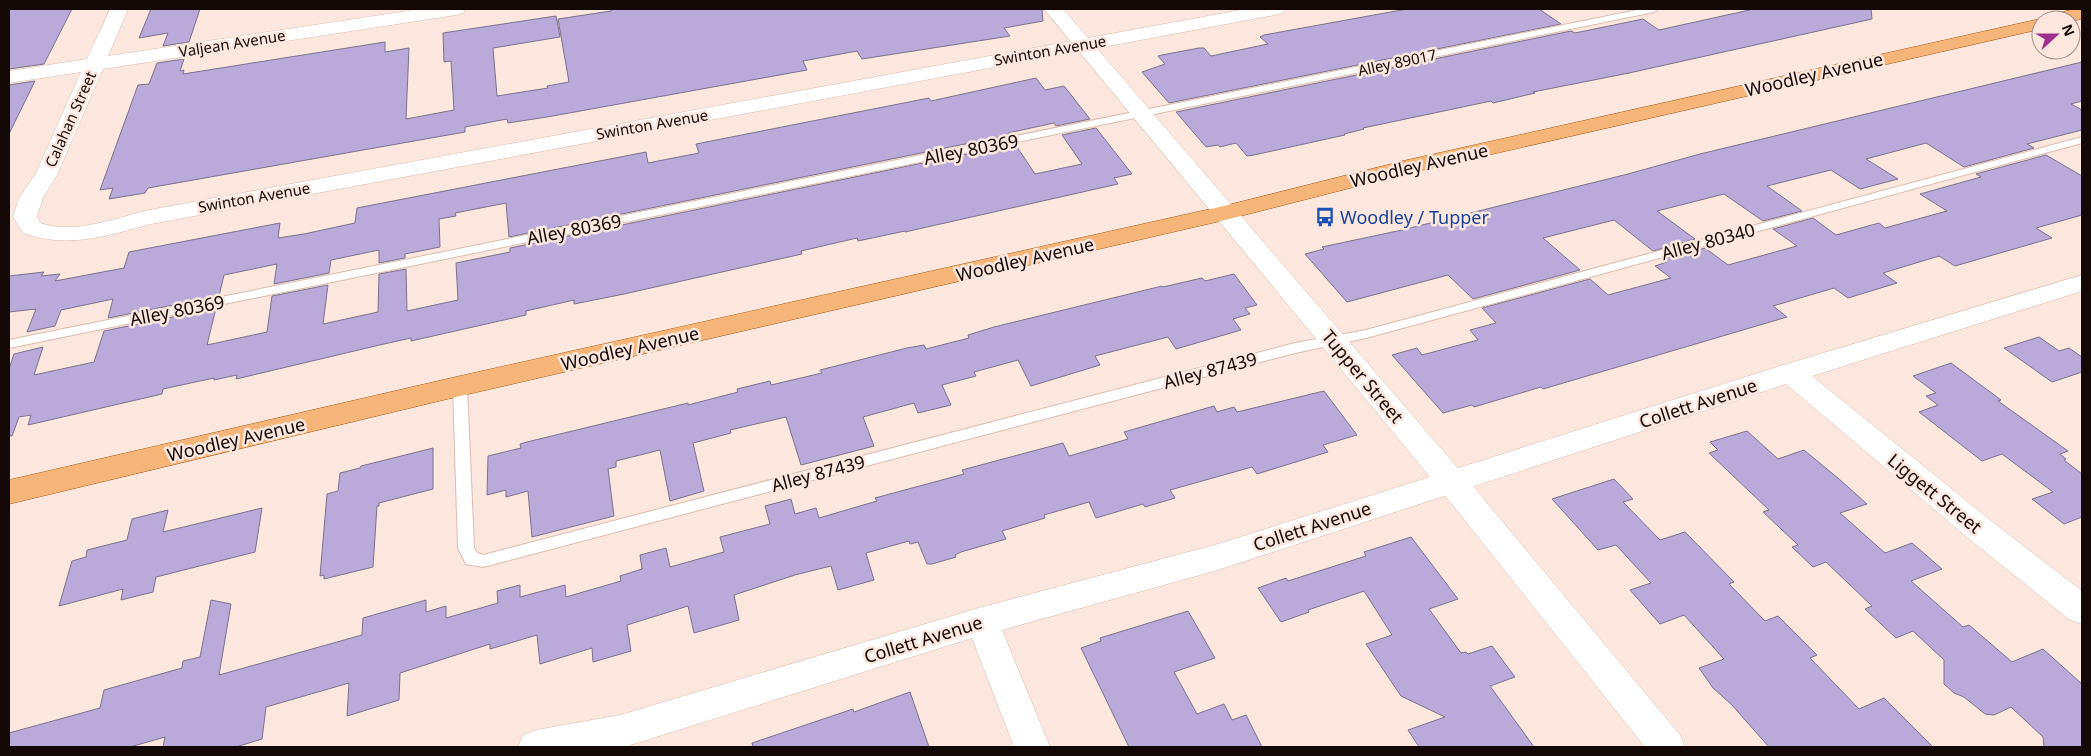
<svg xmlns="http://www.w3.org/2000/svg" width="2091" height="756" viewBox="0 0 2091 756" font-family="'Noto Sans',sans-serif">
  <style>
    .building { fill: #baaada; stroke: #7a718d }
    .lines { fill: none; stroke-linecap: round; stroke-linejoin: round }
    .service-casing { stroke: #ddbbad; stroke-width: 2 }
    .minor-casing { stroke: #ddbbad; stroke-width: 1 }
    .tertiary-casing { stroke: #ddbbad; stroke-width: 1 }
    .primary-casing { stroke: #a25917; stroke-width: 1 }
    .service { fill: #fff; fill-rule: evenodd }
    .minor { fill: #fff; fill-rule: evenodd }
    .tertiary { fill: #fff; fill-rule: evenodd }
    .primary { fill: #f5b579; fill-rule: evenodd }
    .labels { text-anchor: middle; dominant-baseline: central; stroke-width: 5; stroke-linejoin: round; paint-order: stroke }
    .far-street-label { font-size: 15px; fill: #130805; stroke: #fce7df }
    .street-label { font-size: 18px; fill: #130805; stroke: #fce7df }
    .transit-label { font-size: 18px; fill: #164399; stroke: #fce7df; text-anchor: start }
  </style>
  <rect width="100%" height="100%" fill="#fce7df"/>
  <g class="building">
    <path d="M9,9H72L44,64L9,69Z"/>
    <path d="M151,9H200L189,42L163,46L168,33L139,38Z"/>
    <path d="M610,9H1042L1043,21L1004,28L1010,36L862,59L857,51L803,61L807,70L547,117L508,123L507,119L465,127V132L148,188L145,193L109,199L113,188L100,190L138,85L149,84L157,63L184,59L180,71L184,70L183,74L385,42V52L409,48L406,119L454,110L451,61L444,62L443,33L556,16L560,37L493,48L497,96L548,88L547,86L569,82L558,19L611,11Z"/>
    <path d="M1407,9H1539L1561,24L1169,103L1142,72L1165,64L1158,56L1162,55L1199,48H1204L1211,56L1268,44L1260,37L1264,35Z"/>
    <path d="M1754,9H1871L1872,19L1629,73L1533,92L1535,93L1493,103L1491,101L1363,128L1364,129L1344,134L1345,135L1254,155L1247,156L1236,143L1220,147L1218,145L1206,147L1176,112L1571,31L1575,33L1643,19L1659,30Z"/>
    <path d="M2082,62V101L2071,104L2082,110V130L2027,144L2034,148L1964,167L1926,143L1866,159L1898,179L1860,189L1831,170L1767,186L1802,211L1763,221L1724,194L1657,211L1695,239L1653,251L1614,220L1543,238L1580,270L1473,299L1448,275L1347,302L1305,254L1324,249L1322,247L1402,230L1628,174L1700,154Z"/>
    <path d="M1036,78L1045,90L1064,86L1090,119L1056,126L1054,123L1008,133L1009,135L509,237L506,203L455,213L456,216L439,219L440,247L405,254V258L379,263V250L331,260L329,273L274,284L277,264L224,275L219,296L108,318L113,299L61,310L55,326L27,332L36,309L9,312V276L44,272L41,276L60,274L55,281L124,268L129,252L280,223L278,238L304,234L355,223L357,208L646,152L648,163L699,153L696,144L929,98L931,101Z"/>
    <path d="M35,81L9,134V85Z"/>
    <path d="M1096,128L1132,174L1114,178L1118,184L905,232V231L858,241L857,238L801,251L802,254L624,294L574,304V300L526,311V315L411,341V338L384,344L236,379L237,375L214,380V378L163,389L162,394L28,425L31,415L19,417L12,436H9V369L14,354L43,347L34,375L94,362L104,331L216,308L207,345L267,332L272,296L328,285L323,324L378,312L379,274L406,269L407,311L458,300L456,263L510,252V248L1015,144L1035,174L1082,164L1062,135Z"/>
    <path d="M2046,155L2082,176V215L2036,228L2052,238L1955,266L1939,256L1883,273L1897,283L1848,298L1834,288L1773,306L1787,317L1543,389L1541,387L1474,407L1472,405L1443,413L1392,355L1417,348L1422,355L1478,340L1470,330L1496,323L1482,308L1590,279L1608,295L1671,278L1655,266L1667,262L1663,259L1705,248L1728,265L1797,246L1773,229L1813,218L1836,235L1879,223L1885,228L1947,211L1920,194L1981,177L1976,174Z"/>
    <path d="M1234,274L1257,305L1245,308L1250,314L1233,319L1241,330L1176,349L1168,337L1095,356L1100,365L1031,386L1018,360L974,372L976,376L942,385L951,405L918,413L914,403L863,417L874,446L801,465L786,417L730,430L731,433L693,443L704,491L670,501L660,450L616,461V467L608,469L614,516L532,537L528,491L506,497V490L487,495L488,456L521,448L520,444L527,442L688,403V405L738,392L737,389L770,381L771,385L822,373L820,370L907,348L924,345L926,349L969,338L968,335L994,327L1162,286L1163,287L1202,278L1205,281Z"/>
    <path d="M2039,337L2059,351L2069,348L2082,357V372L2052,382L2004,348Z"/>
    <path d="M1951,363L2001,400L1998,401L2068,451L2060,454L2066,459L2064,460L2082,474V517L2064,524L2032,499L2053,492L2002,454L1982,461L1919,412L1938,405L1926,396L1936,393L1913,376Z"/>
    <path d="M1324,391L1357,435L1323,445L1328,452L1257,474L1252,467L1170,490L1175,498L1145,507L1143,504L1096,518L1089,502L1044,515L1045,518L1002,531L1006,539L961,552L955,555L956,557L932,564H927L918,542L910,544L909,541L866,553L874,580L838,590L831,566L795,575L734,595L739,620L694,633L688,606L627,625L631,651L593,662L592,648L540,664L537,635L490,649V644L400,673L399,700L347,716L349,683L266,707L262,739L236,747H163L165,737L130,747H9V733L100,708L104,690L182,668L183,661L200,657L211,600L231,604L219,675L362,635L363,618L426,600V612L446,606V618L498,603L497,591L520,585V597L565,585L566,597L621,581L620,576L642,569L640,555L666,548L670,567L724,552L720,537L770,524L765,506L791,499L795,514L816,508L819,518L877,501L875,498L964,474L962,470L1063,443L1069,456L1128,439L1124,432L1214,406L1217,412L1234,407L1237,412Z"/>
    <path d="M1747,431L1778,459L1804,450L1839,479L1867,504L1840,513L1885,553L1912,543L1942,569L1911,581L1963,627L1969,625L2012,662L2043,649L2082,684V747H2044L2043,737L2011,707L1994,715L1985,714L1964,697L1954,693L1944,684V660L1913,631L1896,638L1865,609L1872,606L1826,562L1813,567L1792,547L1798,545L1763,512L1769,510L1709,453L1718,450L1710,442Z"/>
    <path d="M433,448V489L379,503V506H377L373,567L324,579V575L320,576L327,494L338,491L340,473L360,468L361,466Z"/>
    <path d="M1614,479L1633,499L1623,502L1660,540L1685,532L1734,582L1729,584L1765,621L1778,616L1817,655L1810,658L1859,709L1884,698L1933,747H1769L1731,704L1713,688L1699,668L1724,659L1684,615L1660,624L1630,590L1651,583L1616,545L1598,550L1552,499Z"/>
    <path d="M262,508L255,552L156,577L153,592L121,600L123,589L59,606L72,561L86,557L87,550L127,540L132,519L168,510L163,532Z"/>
    <path d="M1411,537L1458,599L1429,609L1461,653L1466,652L1468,654L1492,646L1515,677L1490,686L1534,747H1419L1408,730L1445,717L1401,696L1366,644L1392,635L1364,591L1308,610L1309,612L1281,622L1258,588L1286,578L1288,581L1366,556L1364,552Z"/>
    <path d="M1188,611L1215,658L1174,672L1197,714L1224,704L1232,720L1246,715L1262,747H1129L1081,648L1101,641L1100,638Z"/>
    <path d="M910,692L929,747H753L752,743L853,709L854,712Z"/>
  </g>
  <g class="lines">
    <defs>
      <g id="service">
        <path d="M1642,9H1659L1654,12L9,348V340Z"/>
        <path d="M2082,137V143L1366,338L1295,353L483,567L466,564L458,548L453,386L455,383H465L467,386L474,548L477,553L483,555L1295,343L1366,330Z"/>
      </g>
      <g id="minor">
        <path d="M110,9H128L108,56L421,9H465L463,13L456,15L103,69L57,175L43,198L37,216L40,223C75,235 115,218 149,210L1246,9H1284L1282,13L1275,15L151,224C106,236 69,249 23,233L13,216L19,198L35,175L81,72L9,83V71L87,59Z"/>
        <path d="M2082,275V291L1812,376L1990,520L2082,591V624L2070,620L1968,538L1786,384L1218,570L1002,630L1050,747H1014L972,638L624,747H518L523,735L536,730L620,715L982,607L1218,544L1780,366Z"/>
      </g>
      <path id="tertiary" d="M1044,9H1063L1462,473L1680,735L1685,747H1645L1440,489Z"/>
      <path id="primary" d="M2076,9H2082V19L2071,21L2041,20V29L1405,174L1225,220L460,396L9,504V480L460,376L1224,206L1403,161L2044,18L2045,16Z"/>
    </defs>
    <use href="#service" class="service-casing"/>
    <use href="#minor" class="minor-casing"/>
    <use href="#tertiary" class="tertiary-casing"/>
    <use href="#primary" class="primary-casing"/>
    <use href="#service" class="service"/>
    <use href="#minor" class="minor"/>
    <use href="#tertiary" class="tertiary"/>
    <use href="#primary" class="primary"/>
  </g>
  <defs>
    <symbol id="bus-bare" viewBox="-9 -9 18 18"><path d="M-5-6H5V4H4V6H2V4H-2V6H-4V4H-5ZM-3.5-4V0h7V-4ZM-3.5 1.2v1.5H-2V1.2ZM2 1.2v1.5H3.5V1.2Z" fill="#1a4fb4" stroke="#fce7df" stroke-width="2.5" paint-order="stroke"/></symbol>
  </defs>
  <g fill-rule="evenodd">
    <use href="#bus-bare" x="1311" y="203" width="28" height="28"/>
  </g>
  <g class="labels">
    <g class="far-street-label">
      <text transform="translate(232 43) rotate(-9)">Valjean Avenue</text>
      <text transform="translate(1050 50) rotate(-10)">Swinton Avenue</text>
      <text transform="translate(1397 62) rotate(-12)">Alley 89017</text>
      <text transform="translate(70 119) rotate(-66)">Calahan Street</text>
      <text transform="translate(652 124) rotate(-10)">Swinton Avenue</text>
      <text transform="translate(254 197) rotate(-10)">Swinton Avenue</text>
    </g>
    <g class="street-label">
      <text transform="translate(1814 74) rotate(-13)">Woodley Avenue</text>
      <text transform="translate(971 149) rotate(-11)">Alley 80369</text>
      <text transform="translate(1419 165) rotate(-13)">Woodley Avenue</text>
      <text transform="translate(574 229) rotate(-11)">Alley 80369</text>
      <text transform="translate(1708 241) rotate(-15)">Alley 80340</text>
      <text transform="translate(1025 259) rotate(-13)">Woodley Avenue</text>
      <text transform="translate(177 310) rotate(-11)">Alley 80369</text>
      <text transform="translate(630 348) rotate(-13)">Woodley Avenue</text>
      <text transform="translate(1210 370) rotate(-15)">Alley 87439</text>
      <text transform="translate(1363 376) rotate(50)">Tupper Street</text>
      <text transform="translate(1698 403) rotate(-18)">Collett Avenue</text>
      <text transform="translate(236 439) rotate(-13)">Woodley Avenue</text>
      <text transform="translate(818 473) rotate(-15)">Alley 87439</text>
      <text transform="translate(1935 493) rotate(39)">Liggett Street</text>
      <text transform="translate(1312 526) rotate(-18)">Collett Avenue</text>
      <text transform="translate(923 639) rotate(-17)">Collett Avenue</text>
    </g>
    <g class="transit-label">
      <text x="1340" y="217">Woodley / Tupper</text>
    </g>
  </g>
  <rect width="2091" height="756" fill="none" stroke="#130805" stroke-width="20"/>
  <g transform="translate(2056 35) rotate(69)"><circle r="24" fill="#fce7df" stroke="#9f8e88"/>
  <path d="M0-4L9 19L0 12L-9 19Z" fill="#9e2f8e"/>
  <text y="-8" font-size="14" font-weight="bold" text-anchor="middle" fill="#130805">N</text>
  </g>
</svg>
